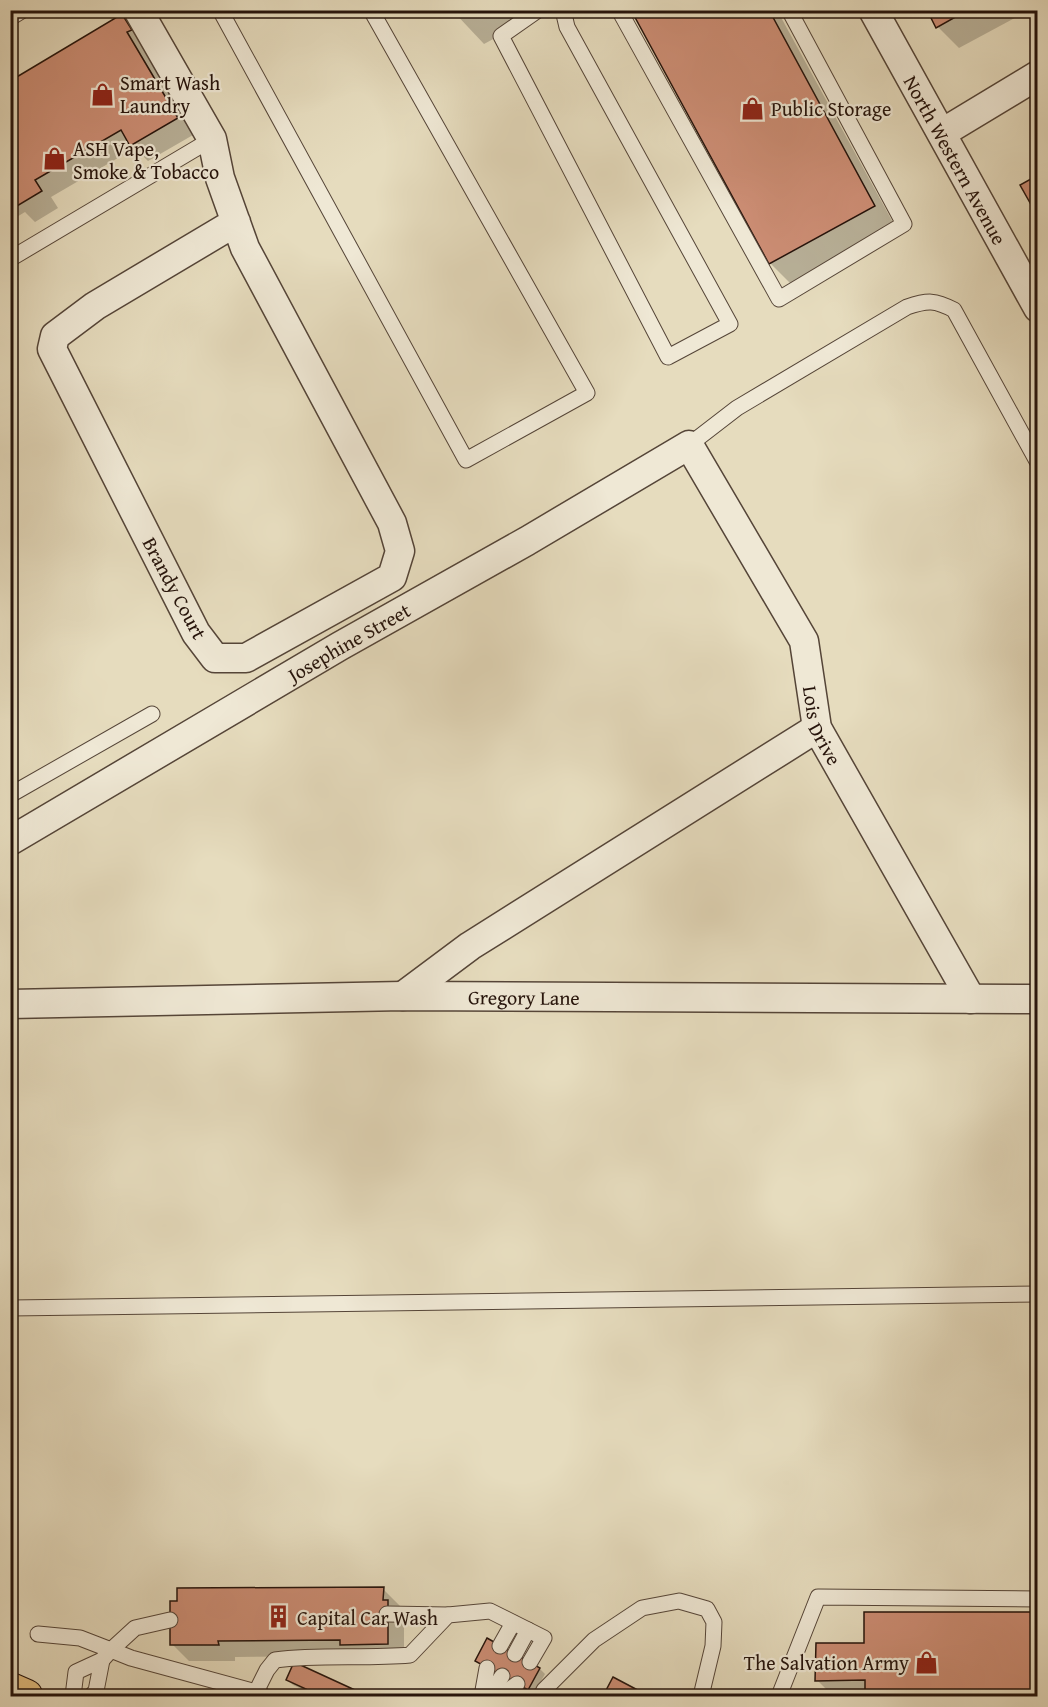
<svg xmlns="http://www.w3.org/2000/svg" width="1048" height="1707" viewBox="0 0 1048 1707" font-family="'Gentium Book Plus',serif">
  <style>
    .shadow { fill: #0003 }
    .building { fill: #cc8d74; stroke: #25130b; stroke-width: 1.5 }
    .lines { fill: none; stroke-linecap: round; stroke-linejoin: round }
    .service-casing { stroke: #554538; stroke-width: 17 }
    .minor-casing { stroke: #554538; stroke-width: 31 }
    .primary-casing { stroke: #25130b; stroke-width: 35 }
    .service { stroke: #efe8d5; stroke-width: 15 }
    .minor { stroke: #efe8d5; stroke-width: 28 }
    .primary { stroke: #e3be7f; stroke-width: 33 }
    .labels { text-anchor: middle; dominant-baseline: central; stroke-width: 4.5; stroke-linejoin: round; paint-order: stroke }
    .poi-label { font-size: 20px; fill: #25130b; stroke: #efe8d5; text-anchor: start }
    .street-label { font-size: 20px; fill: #25130b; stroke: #efe8d5 }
  </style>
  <rect width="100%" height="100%" fill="#e6dcbe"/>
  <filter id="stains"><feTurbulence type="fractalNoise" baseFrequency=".00333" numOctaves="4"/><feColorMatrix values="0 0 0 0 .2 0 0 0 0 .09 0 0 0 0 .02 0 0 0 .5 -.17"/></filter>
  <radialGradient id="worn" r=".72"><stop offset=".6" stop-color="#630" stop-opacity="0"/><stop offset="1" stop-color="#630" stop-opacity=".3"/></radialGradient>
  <g class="shadow">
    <path d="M452,10H547L484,44Z"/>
    <path d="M633,10H777L896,228L792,285L770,263Z"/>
    <path d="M929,10H1025L1026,12L959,48L938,27Z"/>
    <path d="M122,16L139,33L147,47L143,49L193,135L148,161L135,148L51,197L58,208L35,222L25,212L10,221V82Z"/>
    <path d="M383,1589L400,1606V1614L404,1619V1660L354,1656L235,1657V1661H189L172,1644Z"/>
    <path d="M1038,1613V1696H833L817,1680L866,1645Z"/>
    <path d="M488,1641L540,1669L545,1674L533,1695L482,1666L476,1661Z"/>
    <path d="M295,1664L364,1696H317L293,1685L288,1680Z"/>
    <path d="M614,1679L646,1696H604Z"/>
  </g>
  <g class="building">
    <path d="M631,10H769L875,206L769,264Z"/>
    <path d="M927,10H968L936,28Z"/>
    <path d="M122,14L132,30L127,32L178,118L130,146L121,130L35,180L42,191L17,206L10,194V81Z"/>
    <path d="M1038,175V217L1020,185Z"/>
    <path d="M384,1587L383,1600H388V1644L340,1645V1640L218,1641L219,1645H170V1601H177V1588Z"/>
    <path d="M864,1612H1038V1696H865V1680L815,1681L816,1643H864Z"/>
    <path d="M487,1638L540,1668L528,1690L475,1661Z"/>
    <path d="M294,1662L368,1696H321L286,1680Z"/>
    <path d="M613,1677L649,1696H603Z"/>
  </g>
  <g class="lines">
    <defs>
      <g id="service">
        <path d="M220,10L466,460L587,393L371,10"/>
        <path d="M538,10L501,36L668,357L730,324L567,27L563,10"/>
        <path d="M619,10L779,299L904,224L789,10"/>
        <path d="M10,18L23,10"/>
        <path d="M10,259L212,139"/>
        <path d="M689,445L737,408L907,307C928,300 935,300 954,310L1038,463"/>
        <path d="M10,795L152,714"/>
        <path d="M10,1308L1038,1294"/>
        <path d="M387,1614L448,1615"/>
        <path d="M38,1634L80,1638L111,1650L135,1628L170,1620"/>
        <path d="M500,1646L513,1623"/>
        <path d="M515,1654L528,1630"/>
        <path d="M256,1692L267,1670L275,1660C320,1654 365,1659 410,1655L448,1615L490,1611L544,1638L530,1662"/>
        <path d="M73,1696L76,1672L102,1660L111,1650L131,1658L256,1692L264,1696"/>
        <path d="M91,1696L96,1691L102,1660"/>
        <path d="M482,1696L487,1668"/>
        <path d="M489,1696L502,1676"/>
        <path d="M500,1696L517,1684"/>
        <path d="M541,1696L544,1690L594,1640L642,1608L679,1601L707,1609L714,1622L713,1646L701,1696"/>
        <path d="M779,1696L818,1597L1038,1599"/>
      </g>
      <g id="minor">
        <path d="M138,10L212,139L220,178L245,248L392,523L400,551L392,577L246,658H215L196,633L52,349L55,336L95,306L236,222"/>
        <path id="s1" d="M873,10L1038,308"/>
        <path d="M942,133L1038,75"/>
        <path id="s2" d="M10,841L340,646L527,541L689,445L804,641L817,728L971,999"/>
        <path d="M403,996L470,946L817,728"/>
        <path id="s3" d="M10,1004L403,996L1038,999"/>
      </g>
      <path id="primary" d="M10,1689L26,1696"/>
    </defs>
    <use href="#service" class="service-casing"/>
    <use href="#minor" class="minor-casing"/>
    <use href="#primary" class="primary-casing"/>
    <use href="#service" class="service"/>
    <use href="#minor" class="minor"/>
    <use href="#primary" class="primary"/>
  </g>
  <defs>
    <symbol id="shop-bare" viewBox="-9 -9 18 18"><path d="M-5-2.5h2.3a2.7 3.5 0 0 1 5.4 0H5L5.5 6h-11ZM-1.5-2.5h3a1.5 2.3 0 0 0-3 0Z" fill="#8f2418" stroke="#efe8d5" stroke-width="2.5" paint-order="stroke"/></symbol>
    <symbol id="building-bare" viewBox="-9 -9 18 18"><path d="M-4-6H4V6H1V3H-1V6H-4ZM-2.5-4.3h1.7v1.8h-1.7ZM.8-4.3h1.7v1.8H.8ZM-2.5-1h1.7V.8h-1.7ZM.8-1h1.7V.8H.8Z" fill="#8f2418" stroke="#efe8d5" stroke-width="2.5" paint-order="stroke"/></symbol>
  </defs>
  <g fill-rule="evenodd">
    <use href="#shop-bare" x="86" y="78" width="33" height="33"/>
    <use href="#shop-bare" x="736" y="92" width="33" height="33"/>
    <use href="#shop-bare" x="38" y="142" width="33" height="33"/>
    <use href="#building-bare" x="262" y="1600" width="33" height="33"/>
    <use href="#shop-bare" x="910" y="1646" width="33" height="33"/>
  </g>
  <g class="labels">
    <g class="poi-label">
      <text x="120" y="82">Smart Wash<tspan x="120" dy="23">Laundry</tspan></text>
      <text x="771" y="108">Public Storage</text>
      <text x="73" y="148">ASH Vape,<tspan x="73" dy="23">Smoke &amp; Tobacco</tspan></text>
      <text x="297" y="1617">Capital Car Wash</text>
      <text x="909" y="1662" text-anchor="end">The Salvation Army</text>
    </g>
    <g class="street-label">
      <text stroke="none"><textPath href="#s1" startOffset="171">North Western Avenue</textPath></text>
      <text transform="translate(175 588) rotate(62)">Brandy Court</text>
      <text stroke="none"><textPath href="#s2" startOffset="393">Josephine Street</textPath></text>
      <text stroke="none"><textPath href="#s2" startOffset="1100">Lois Drive</textPath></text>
      <text stroke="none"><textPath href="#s3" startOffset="514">Gregory Lane</textPath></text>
    </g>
  </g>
  <rect width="1048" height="1707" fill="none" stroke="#e6dcbe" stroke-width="36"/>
  <rect x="12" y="12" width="1024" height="1683" fill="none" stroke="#25130b" stroke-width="3"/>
  <rect x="18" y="18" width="1012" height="1671" fill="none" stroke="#25130b" stroke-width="1.5"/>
  <rect width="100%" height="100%" filter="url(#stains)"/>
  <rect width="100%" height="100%" fill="url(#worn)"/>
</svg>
